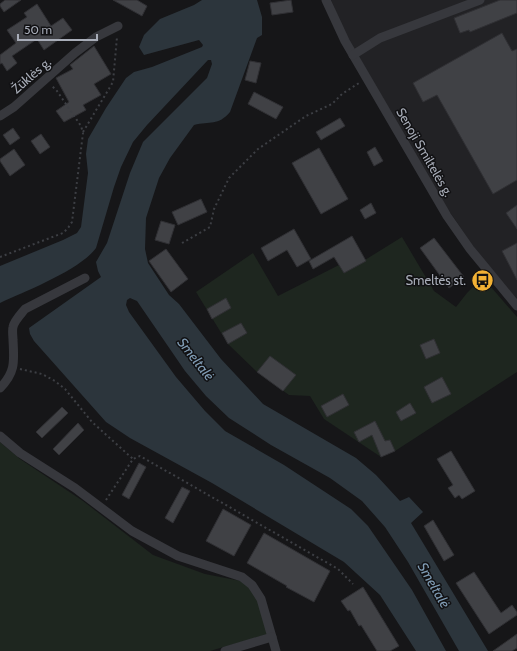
<svg xmlns="http://www.w3.org/2000/svg" width="517" height="651" viewBox="0 0 517 651" font-family="Cabin,sans-serif">
  <style>
    .built { fill: #222225 }
    .green { fill: #1e261f }
    .water { fill: #2c353c }
    .building { fill: #404145; stroke: #303034 }
    .lines { fill: none; stroke-linecap: round; stroke-linejoin: round }
    .path { stroke: #3d3f44; stroke-width: 2; stroke-dasharray: 2 3; stroke-linecap: butt }
    .minor { stroke: #37383d; stroke-width: 9 }
    .labels { text-anchor: middle; dominant-baseline: central; stroke-width: 3; stroke-linejoin: round; paint-order: stroke }
    .street-label { font-size: 13px; fill: #a8adb8; stroke: #111113 }
    .poi-label { font-size: 13px; fill: #a8adb8; stroke: #111113; text-anchor: end }
    .water-label { font-size: 14px; font-style: italic; fill: #7f9bb3; stroke: #111113 }
  </style>
  <rect width="100%" height="100%" fill="#161618"/>
  <path class="built" d="M331,0H517V299L477,252L439,196L346,35Z"/>
  <g class="green">
    <path d="M402,237L434,291L456,307L467,293L476,284L485,283L491,287L517,317V372L395,451L381,457L324,419L310,396L289,395L257,372L228,344L196,292L253,253L278,296L339,265L344,273Z"/>
    <path d="M0,442L20,459L83,501L153,555L205,574L246,582L258,599L268,634L210,651H0Z"/>
  </g>
  <path class="water" d="M202,0H257L262,17V35L257,38L230,112C218,126 210,121 194,125L170,158L159,178L146,218L145,249L148,263L169,295L179,304L221,359L263,404L356,458L376,475L400,501L409,497L423,512L411,523L488,651H459L408,562L385,527L362,501L330,478L271,445L229,418L206,396L185,371L137,301L130,298L127,300L126,305L129,312L176,377L205,411L225,431L284,465L351,509L368,526L412,590L446,651H416L380,595L344,562L212,483L130,438L106,422L34,341L30,334L29,328L101,277L98,271L96,262L107,243L130,173L143,142L207,78L212,64L211,60H208L147,125L133,142L121,167L114,187L96,248C80,270 26,291 0,303V266L63,240L77,233L81,227L88,173L86,154L88,139L106,108L126,78L134,72L152,67L202,47L203,45L199,40L144,55L139,47L144,35L160,19L194,5Z"/>
  <g class="building">
    <path d="M5,0H21L4,12L0,6V4Z"/>
    <path d="M113,0H137L147,6L142,16Z"/>
    <path d="M291,0L293,12L272,15L270,3Z"/>
    <path d="M500,0H517V13L470,32L469,30L460,33L454,18Z"/>
    <path d="M37,4L51,26L63,18L72,30L44,50L37,39L12,56L17,63L7,71L2,63L0,64V55L16,43L7,30L27,17L24,13Z"/>
    <path d="M502,33L512,51L517,49V180L493,194L437,95L423,102L413,83Z"/>
    <path d="M94,46L111,74L94,84L101,95L83,105L86,110L64,122L56,111L69,102L56,78L73,69L70,65Z"/>
    <path d="M250,61L261,63L256,83L245,80Z"/>
    <path d="M254,92L283,107L276,119L248,104Z"/>
    <path d="M340,118L345,126L321,140L316,132Z"/>
    <path d="M13,128L20,138L10,145L3,135Z"/>
    <path d="M41,134L50,147L40,154L31,141Z"/>
    <path d="M375,147L383,161L374,166L367,152Z"/>
    <path d="M319,148L348,199L321,214L292,163Z"/>
    <path d="M14,149L25,165L10,176L0,161V159Z"/>
    <path d="M201,199L207,212L178,225L172,212Z"/>
    <path d="M371,203L376,213L365,219L360,210Z"/>
    <path d="M517,205V229L506,213Z"/>
    <path d="M161,221L175,225L169,244L155,240Z"/>
    <path d="M294,229L311,259L297,267L287,250L268,261L261,248Z"/>
    <path d="M352,236L366,261L344,273L334,257L313,269L309,261Z"/>
    <path d="M434,238L464,277L449,288L420,248Z"/>
    <path d="M517,243V280L502,251Z"/>
    <path d="M166,249L188,279L171,292L149,261Z"/>
    <path d="M226,298L231,308L212,319L207,309Z"/>
    <path d="M241,323L247,333L228,344L222,333Z"/>
    <path d="M434,339L440,353L426,359L420,345Z"/>
    <path d="M270,356L296,375L283,391L257,372Z"/>
    <path d="M442,377L451,394L432,403L424,387Z"/>
    <path d="M343,394L349,405L327,417L321,406Z"/>
    <path d="M410,403L416,413L401,421L396,412Z"/>
    <path d="M62,407L68,413L42,438L36,432Z"/>
    <path d="M375,421L385,441L390,440L395,451L381,457L372,435L359,442L354,432Z"/>
    <path d="M78,423L84,430L59,455L53,449Z"/>
    <path d="M451,451L475,491L462,499L459,495L455,498L448,488L453,485L437,459Z"/>
    <path d="M139,463L146,467L129,499L122,495Z"/>
    <path d="M182,487L190,491L173,523L165,518Z"/>
    <path d="M223,509L251,525L234,556L206,541Z"/>
    <path d="M433,520L454,555L444,561L424,526Z"/>
    <path d="M264,533L330,571L314,602L286,587L287,586L247,563Z"/>
    <path d="M474,572L501,613L512,605L517,612V615L489,634L456,583Z"/>
    <path d="M363,587L399,646L390,651H377L361,625L359,626L350,610L348,611L341,601Z"/>
    <path d="M517,634V648L512,651H493Z"/>
  </g>
  <g class="lines">
    <g class="path">
      <path d="M83,132L113,82L117,37"/>
      <path d="M182,243L210,227L214,209L229,178L258,149L306,116L332,104L342,94L359,83"/>
      <path d="M0,257L63,233L68,228L72,222L83,133L81,126L57,91L52,86"/>
      <path d="M20,369L42,374L55,381L65,389L92,422L133,459"/>
      <path d="M106,500L133,459L140,456L338,569L353,584"/>
    </g>
    <g class="minor">
      <path d="M326,0L345,41L447,216L470,249L517,306"/>
      <path d="M353,55L380,38L480,0"/>
      <path d="M0,116L14,107L75,53L96,37L118,26"/>
      <path d="M0,388C16,372 14,361 13,340C13,336 12,331 13,327C14,321 21,314 25,309L85,278"/>
      <path d="M0,436L20,453L75,488L132,531L178,556L242,577L252,585L261,599L276,651"/>
      <path d="M225,651L272,637"/>
    </g>
  </g>
  <defs>
    <symbol id="bus-disc" viewBox="-11 -11 22 22"><circle r="9.5" fill="#f2b134" stroke="#111113"/><path d="M-5-6H5V4H4V6H2V4H-2V6H-4V4H-5ZM-3.5-4V0h7V-4ZM-3.5 1.2v1.5H-2V1.2ZM2 1.2v1.5H3.5V1.2Z" fill="#111"/></symbol>
  </defs>
  <g fill-rule="evenodd">
    <use href="#bus-disc" x="470" y="268" width="25" height="25"/>
  </g>
  <g class="labels">
    <g class="street-label">
      <text transform="translate(31 75) rotate(-41)">Žūklės g.</text>
      <text transform="translate(425 152) rotate(60)">Senoji Smiltelės g.</text>
    </g>
    <g class="poi-label">
      <text x="466" y="280">Smeltės st.</text>
    </g>
    <g class="water-label">
      <text transform="translate(196 359) rotate(52)">Smeltalė</text>
      <text transform="translate(434 585) rotate(60)">Smeltalė</text>
    </g>
  </g>
  <path d="M18 34v6h79v-6" fill="none" stroke="#a8adb8" stroke-width="2"/>
  <text x="24" y="34" font-size="12" fill="#a8adb8" stroke="#111113" stroke-width="3" paint-order="stroke">50 m</text>
</svg>
